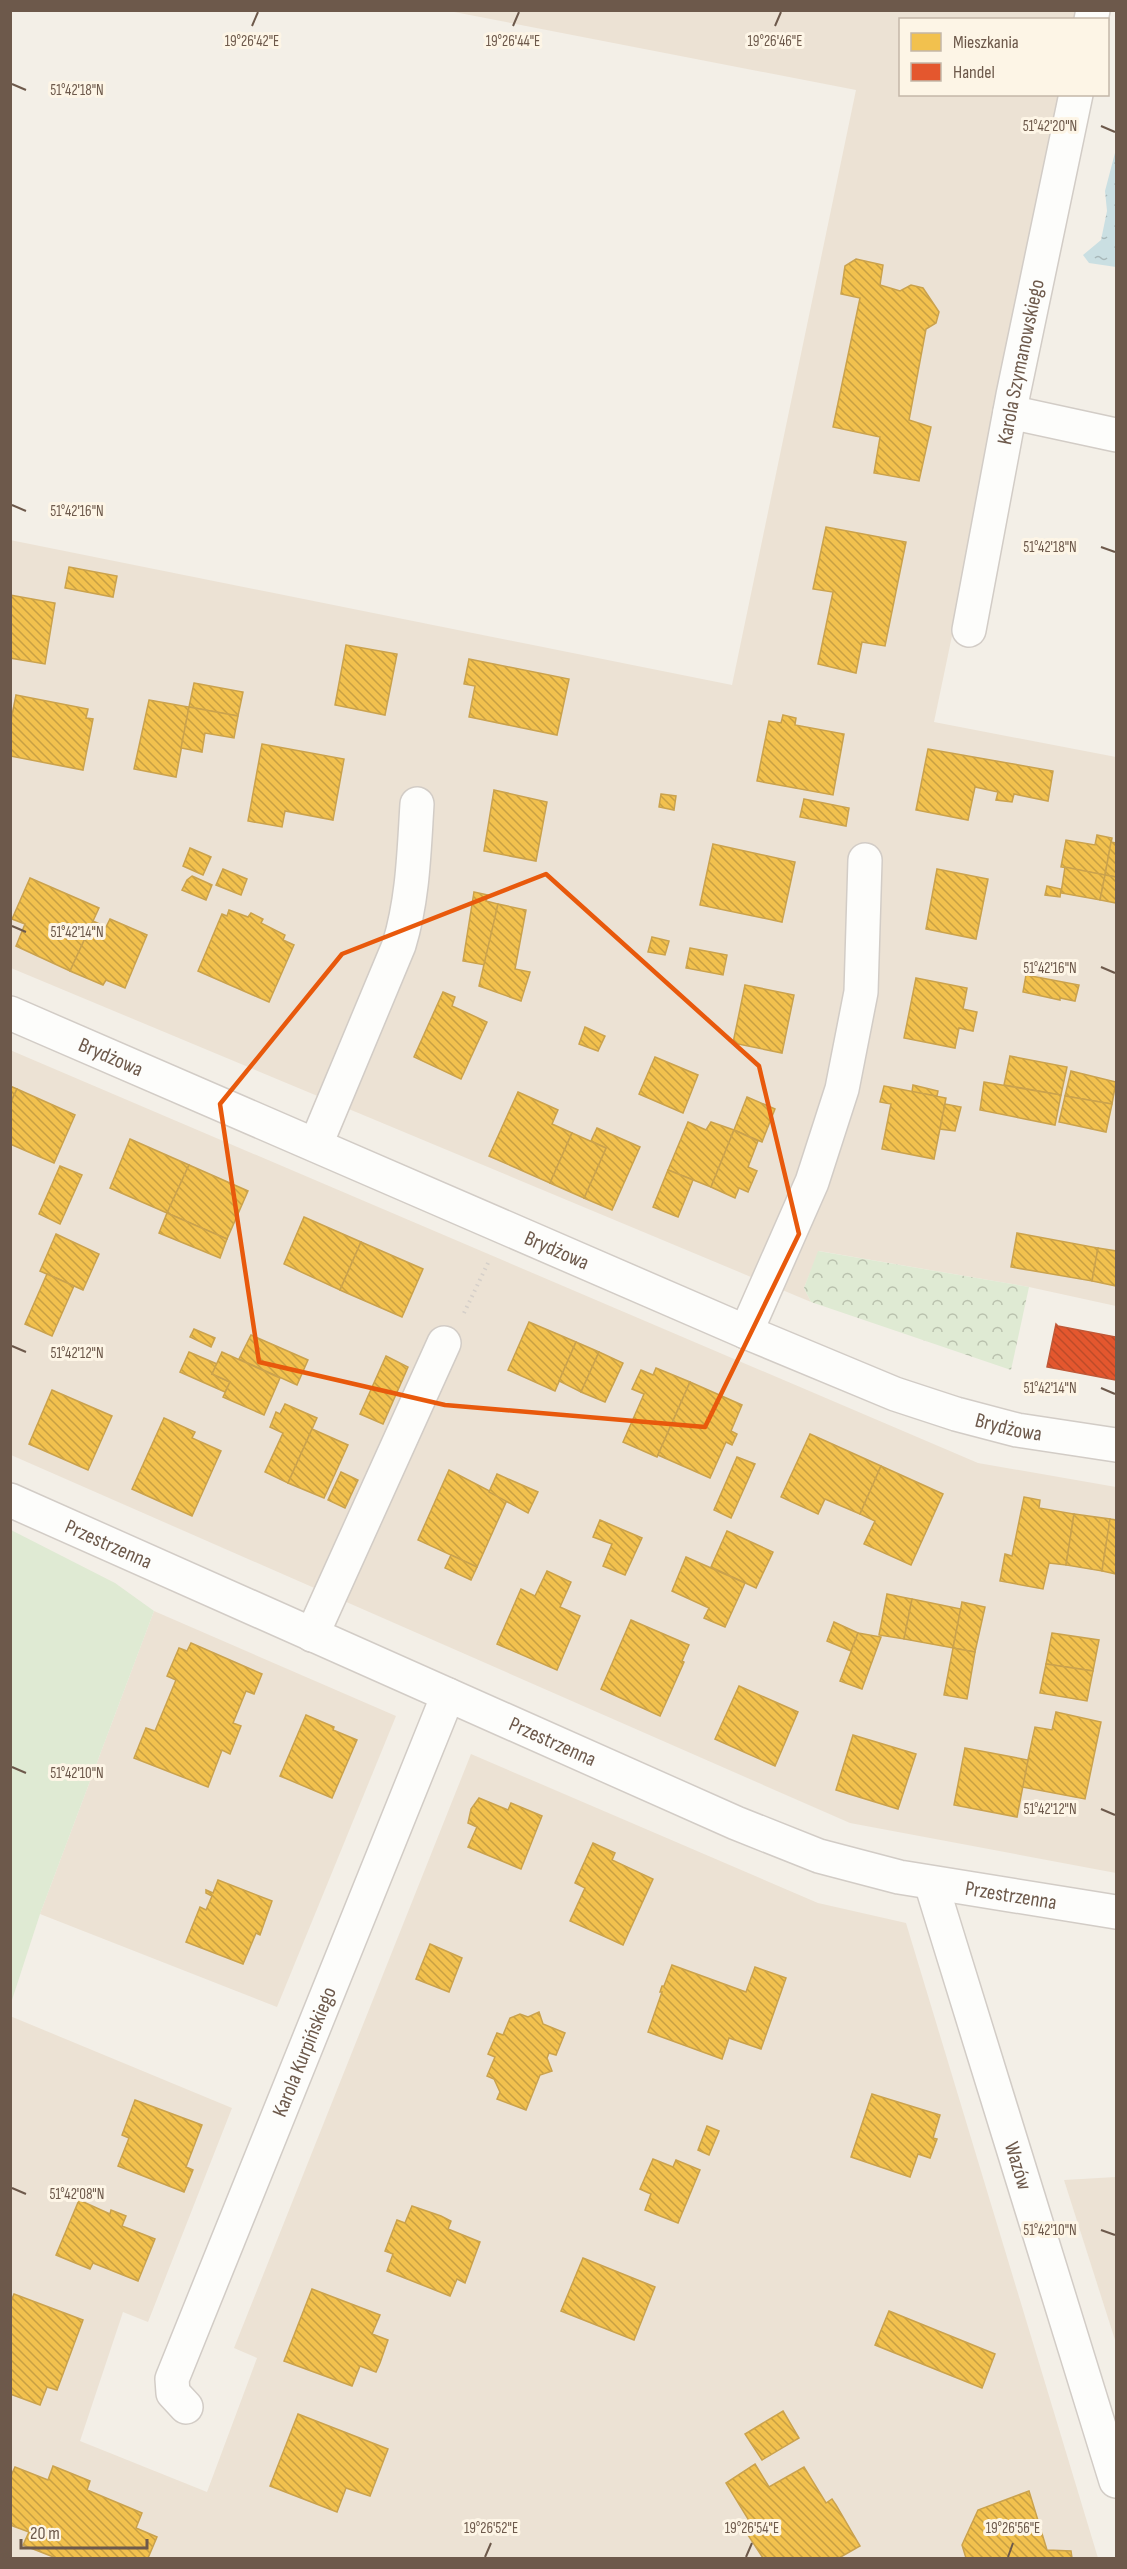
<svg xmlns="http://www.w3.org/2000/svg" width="1127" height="2569" viewBox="0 0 1127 2569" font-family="'Sofia Sans Condensed',sans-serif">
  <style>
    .residential { fill: #ece2d4 }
    .grass { fill: #dfead3 }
    .park { fill: url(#park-crowns) }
    .water { fill: url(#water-ripples) }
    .homes { fill: url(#homes-back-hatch); stroke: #caa24d; stroke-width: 1.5 }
    .shops { fill: url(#shops-back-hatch); stroke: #c05837; stroke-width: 1.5 }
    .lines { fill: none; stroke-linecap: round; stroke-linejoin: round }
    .minor-casing { stroke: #d2ccc6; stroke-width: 36 }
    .tertiary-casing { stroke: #d2ccc6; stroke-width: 36 }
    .path { stroke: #d5cfc9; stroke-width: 4; stroke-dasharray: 1.5 4.5; stroke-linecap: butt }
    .minor { stroke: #fdfdfb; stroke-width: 33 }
    .tertiary { stroke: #fdfdfb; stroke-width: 33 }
    .marked { fill: none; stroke: #e8590c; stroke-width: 4.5; stroke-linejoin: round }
    .ticks { fill: none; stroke: #6d594b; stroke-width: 2 }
    .labels { text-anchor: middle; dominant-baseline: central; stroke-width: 6; stroke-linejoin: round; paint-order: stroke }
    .street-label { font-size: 21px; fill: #6d594b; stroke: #fdf5e6 }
    .ticks-label { font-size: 15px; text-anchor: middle; fill: #6d594b; stroke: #fdf5e6; stroke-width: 6; stroke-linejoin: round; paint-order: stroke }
  </style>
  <defs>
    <pattern id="park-crowns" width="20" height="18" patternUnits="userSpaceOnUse" patternTransform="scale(1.5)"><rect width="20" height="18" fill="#dfead3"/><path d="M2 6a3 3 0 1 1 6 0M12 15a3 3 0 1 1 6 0" fill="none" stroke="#b9c1ad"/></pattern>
    <pattern id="water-ripples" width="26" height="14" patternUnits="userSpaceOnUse" patternTransform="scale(1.5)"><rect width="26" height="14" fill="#cadfe2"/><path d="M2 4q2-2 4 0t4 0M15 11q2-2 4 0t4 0" fill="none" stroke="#a8b8b9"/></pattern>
    <pattern id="homes-back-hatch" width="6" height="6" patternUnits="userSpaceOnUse" patternTransform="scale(1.5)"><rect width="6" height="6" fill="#f2c14e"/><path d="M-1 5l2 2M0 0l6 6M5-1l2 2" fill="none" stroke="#c8a043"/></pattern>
    <pattern id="shops-back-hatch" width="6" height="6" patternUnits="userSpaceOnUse" patternTransform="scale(1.5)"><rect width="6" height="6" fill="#e4572e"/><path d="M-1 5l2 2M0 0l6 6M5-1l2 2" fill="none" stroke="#bd4b29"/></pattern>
  </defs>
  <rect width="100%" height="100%" fill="#f3efe7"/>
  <g class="residential">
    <path d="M449,11H1083L1081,19L900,20V94L1065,95L934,722L1116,757V1306L1029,1287L819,1251L804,1288L811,1302L11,968L10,540L732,685L856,90Z"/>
    <path d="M10,1050L978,1463L1116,1487V1873L850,1823L11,1455Z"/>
    <path d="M154,1611L396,1716L277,2007L40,1914Z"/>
    <path d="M471,1754L818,1903L906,1923L1098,2558H11L10,2016L232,2108L148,2322L123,2312L80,2441L207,2492L257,2358L234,2348Z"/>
    <path d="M1116,2177V2343L1064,2180Z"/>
  </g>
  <path class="grass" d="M11,1530L115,1583L154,1611L40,1914L11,2003Z"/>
  <path class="park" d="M818,1251L1029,1287L1011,1370L811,1302L804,1288Z"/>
  <path class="water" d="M1116,149V267L1089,263L1083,255L1101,240L1107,211L1105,191Z"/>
  <g class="homes">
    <path d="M856,259L883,265L880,285L900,291L911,285L923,288L939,312L936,323L926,329L909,420L931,427L919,481L874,473L880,437L833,427L860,298L841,294L845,266Z"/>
    <path d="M826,527L906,542L885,646L862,642L856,673L818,664L833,592L813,589Z"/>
    <path d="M69,567L117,576L113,597L65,588Z"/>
    <path d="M10,595L55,603L45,664L10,658Z"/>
    <path d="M346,645L397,654L385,715L335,705Z"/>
    <path d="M469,659L569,679L557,735L469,717L475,686L464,684Z"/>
    <path d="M194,683L243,692L238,716L189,707Z"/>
    <path d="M16,695L88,709L86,718L93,719L83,770L10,756V725Z"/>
    <path d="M149,700L189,707L176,777L134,769Z"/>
    <path d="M189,707L238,716L234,738L205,733L202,752L181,748Z"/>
    <path d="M783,715L796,718L795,725L844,734L833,795L757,781L769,721L781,723Z"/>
    <path d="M262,744L344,759L333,820L285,811L282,827L248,821Z"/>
    <path d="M928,749L1053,771L1048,801L1014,794L1012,802L996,800L998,792L975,787L968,820L916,810Z"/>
    <path d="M494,790L547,802L536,861L484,851Z"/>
    <path d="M661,794L676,796L674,810L659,807Z"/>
    <path d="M804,799L849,808L846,826L800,817Z"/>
    <path d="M1097,835L1112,838L1105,875L1061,867L1066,840L1095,845Z"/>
    <path d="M1111,842L1116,843V877L1105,875Z"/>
    <path d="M713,844L795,862L782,922L700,905Z"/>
    <path d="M190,848L211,857L203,875L183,866Z"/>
    <path d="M1065,867L1105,875L1100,900L1061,893Z"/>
    <path d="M223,869L247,879L241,895L216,885Z"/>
    <path d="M937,869L988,879L976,939L926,929Z"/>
    <path d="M1105,875L1116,877V903L1100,900Z"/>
    <path d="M192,876L212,885L206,900L182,890L187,880Z"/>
    <path d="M30,878L99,908L70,971L16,946L25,924L12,919Z"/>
    <path d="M1047,886L1061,889L1060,897L1045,895Z"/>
    <path d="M474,892L488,895L486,901L498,904L485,965L463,961Z"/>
    <path d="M498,904L526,910L515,969L530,972L521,1001L479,986Z"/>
    <path d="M229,910L248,917L251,913L263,919L261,923L285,935L283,940L294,945L269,1002L198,971L222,914L227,916Z"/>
    <path d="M110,919L147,935L125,988L106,980L103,985L70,971L93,921L106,927Z"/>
    <path d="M652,937L669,941L665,955L648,952Z"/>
    <path d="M690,948L727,955L723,975L686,968Z"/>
    <path d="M1026,975L1079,985L1075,1001L1060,998V1000L1023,992Z"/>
    <path d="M916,978L967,988L963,1009L977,1012L973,1031L959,1028L955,1048L904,1038Z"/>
    <path d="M745,985L794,995L782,1053L733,1043Z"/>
    <path d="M443,992L455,997L452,1006L487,1022L461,1079L414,1057Z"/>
    <path d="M585,1027L605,1036L598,1051L579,1044Z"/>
    <path d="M1010,1056L1067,1067L1061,1095L1004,1085Z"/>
    <path d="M655,1057L698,1075L683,1113L639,1094Z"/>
    <path d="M1071,1071L1116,1082L1112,1104L1065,1096Z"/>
    <path d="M984,1082L1061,1095L1055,1125L980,1110Z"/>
    <path d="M913,1085L938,1091L937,1096L912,1092Z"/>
    <path d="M10,1086L17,1089L10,1104Z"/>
    <path d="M884,1086L946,1098L934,1159L882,1149L891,1104L880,1102Z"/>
    <path d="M17,1089L75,1115L54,1163L10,1144V1104Z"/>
    <path d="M518,1092L558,1110L552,1124L572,1133L550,1183L489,1156Z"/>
    <path d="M1065,1096L1112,1104L1106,1132L1059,1122Z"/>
    <path d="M747,1097L775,1109L762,1142L734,1130Z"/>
    <path d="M945,1104L961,1107L955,1131L940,1129Z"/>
    <path d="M688,1122L706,1130L711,1122L734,1130L711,1187L668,1170Z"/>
    <path d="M597,1128L640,1147L612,1210L584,1198L606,1148L591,1141Z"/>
    <path d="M734,1130L758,1141L748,1167L757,1171L748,1192L739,1188L735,1198L711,1187Z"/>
    <path d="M572,1133L606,1148L584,1198L550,1183Z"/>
    <path d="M130,1139L189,1165L167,1213L110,1188Z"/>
    <path d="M189,1165L248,1191L227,1239L167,1213Z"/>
    <path d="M60,1166L82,1175L60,1224L39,1214Z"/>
    <path d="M668,1170L693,1180L678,1217L653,1207Z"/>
    <path d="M167,1213L227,1239L220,1258L159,1233Z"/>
    <path d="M304,1217L361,1242L340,1290L284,1264Z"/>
    <path d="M1017,1233L1098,1248L1092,1281L1011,1267Z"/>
    <path d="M56,1234L99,1254L83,1290L40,1271Z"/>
    <path d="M361,1242L423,1269L402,1317L340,1290Z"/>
    <path d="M1098,1248L1116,1251V1286L1092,1281Z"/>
    <path d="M47,1274L74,1286L52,1336L25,1324Z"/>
    <path d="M529,1322L576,1342L555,1391L508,1370Z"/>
    <path d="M194,1329L215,1338L211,1347L190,1337Z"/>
    <path d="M251,1335L308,1360L297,1385L239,1359Z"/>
    <path d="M576,1342L599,1352L581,1392L559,1381Z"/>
    <path d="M189,1352L217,1364L212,1374L230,1382L225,1392L180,1372Z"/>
    <path d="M222,1352L280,1378L264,1415L223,1397L230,1382L212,1374Z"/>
    <path d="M599,1352L623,1363L605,1402L581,1392Z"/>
    <path d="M386,1356L408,1367L383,1424L360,1414Z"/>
    <path d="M656,1368L690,1382L657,1457L623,1442L644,1394L632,1389L641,1370L653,1375Z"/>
    <path d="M690,1382L742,1405L731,1431L737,1434L732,1445L726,1442L710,1478L658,1455Z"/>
    <path d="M52,1390L112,1416L88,1470L29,1444Z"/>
    <path d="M285,1404L317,1418L288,1483L265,1472L283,1433L270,1427L276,1412L280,1414Z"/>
    <path d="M164,1418L195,1432L192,1438L221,1451L192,1516L132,1489Z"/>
    <path d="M312,1429L348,1445L324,1498L288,1483Z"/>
    <path d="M810,1434L881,1466L860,1514L825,1499L818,1514L781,1497Z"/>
    <path d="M737,1457L755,1464L731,1518L714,1510Z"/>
    <path d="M881,1466L943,1494L911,1565L864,1544L875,1521L860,1514Z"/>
    <path d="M449,1470L507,1500L477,1567L418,1540Z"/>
    <path d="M341,1472L358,1480L345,1508L328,1500Z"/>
    <path d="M497,1474L538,1492L528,1513L489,1492Z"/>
    <path d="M1024,1497L1040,1500L1039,1508L1074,1514L1066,1565L1049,1563L1043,1589L1000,1581L1005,1554L1012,1556Z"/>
    <path d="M1074,1514L1110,1519L1102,1571L1066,1565Z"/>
    <path d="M1110,1519L1116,1520V1574L1102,1571Z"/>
    <path d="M600,1520L642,1538L625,1575L603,1566L612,1544L593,1537Z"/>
    <path d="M727,1531L773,1552L756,1588L711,1567Z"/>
    <path d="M451,1555L477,1567L471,1580L445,1568Z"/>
    <path d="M686,1557L745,1583L725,1627L704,1618L709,1608L672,1591Z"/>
    <path d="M547,1571L571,1582L560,1607L580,1616L557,1670L497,1644L521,1589L535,1596Z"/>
    <path d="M887,1594L912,1599L904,1639L879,1635Z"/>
    <path d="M912,1599L961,1609L953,1648L904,1639Z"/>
    <path d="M962,1602L985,1607L975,1652L953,1648Z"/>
    <path d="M631,1620L689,1645L682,1661L684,1662L660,1716L601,1689Z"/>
    <path d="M834,1622L858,1633L851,1651L827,1641Z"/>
    <path d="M858,1633L881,1637L862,1689L840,1681Z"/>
    <path d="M1052,1633L1099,1640L1093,1671L1046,1664Z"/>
    <path d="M191,1643L262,1674L254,1694L246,1691L233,1723L241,1726L230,1754L222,1750L208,1787L134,1758L146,1728L155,1731L176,1680L167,1676L179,1648L187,1651Z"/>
    <path d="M953,1648L975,1652L967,1699L944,1695Z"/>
    <path d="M1046,1664L1093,1671L1087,1701L1040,1693Z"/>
    <path d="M739,1686L798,1712L775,1766L715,1739Z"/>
    <path d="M1056,1712L1101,1722L1085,1799L1022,1787L1035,1727L1052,1730Z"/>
    <path d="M306,1715L334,1727L333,1730L357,1740L332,1798L280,1776Z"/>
    <path d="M853,1735L916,1754L898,1809L836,1790Z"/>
    <path d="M965,1748L1028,1760L1017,1817L954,1805Z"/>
    <path d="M479,1798L508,1810L511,1803L542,1816L521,1869L468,1847L477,1827L468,1823L471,1809Z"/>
    <path d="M593,1843L615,1853L612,1860L653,1879L623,1945L570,1921L585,1888L575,1883Z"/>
    <path d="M218,1880L272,1901L260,1935L256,1933L243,1964L186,1942L200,1907L206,1910L212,1896L206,1893V1890L213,1893Z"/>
    <path d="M430,1944L462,1958L449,1992L416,1979Z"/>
    <path d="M672,1965L746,1992L755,1967L786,1978L761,2049L729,2038L722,2059L648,2032L662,1992H660L662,1986H664Z"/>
    <path d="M539,2012L543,2024L565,2033L556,2055L549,2053L547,2058L552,2071L540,2075L526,2110L497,2099L500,2092L494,2079L487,2076L495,2057L488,2054L497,2033L503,2035L510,2018L520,2014L528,2017Z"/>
    <path d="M872,2094L940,2115L933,2138L937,2139L930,2158L918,2154L910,2177L851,2157Z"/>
    <path d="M135,2100L202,2125L186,2167L193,2170L184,2192L118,2166L129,2138L122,2135Z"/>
    <path d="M707,2126L719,2131L709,2155L698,2150Z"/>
    <path d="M653,2159L673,2167L676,2160L700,2170L678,2223L645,2210L651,2194L640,2189Z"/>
    <path d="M79,2200L110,2214L111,2210L126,2216L122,2226L155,2239L138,2281L93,2263L90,2269L56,2255Z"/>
    <path d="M412,2206L441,2216L451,2221L448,2229L480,2242L465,2283L457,2279L450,2296L387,2271L393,2254L385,2251L397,2220L405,2223Z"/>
    <path d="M583,2258L655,2287L634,2340L561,2311Z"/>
    <path d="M312,2289L380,2315L372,2334L388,2340L380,2363L376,2372L360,2366L352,2386L284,2361Z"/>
    <path d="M14,2294L83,2320L57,2390L47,2387L40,2405L10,2394V2304Z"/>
    <path d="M889,2311L995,2354L982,2388L875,2345Z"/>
    <path d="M783,2411L799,2438L762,2460L745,2434Z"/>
    <path d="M298,2414L388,2449L370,2496L346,2488L337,2512L270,2486Z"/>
    <path d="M755,2464L769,2487L804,2467L826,2503L832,2499L836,2505L860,2546L839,2558H763L746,2532L753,2527L726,2483Z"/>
    <path d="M53,2466L90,2481L87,2490L142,2513L136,2528L157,2537L148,2558H56L23,2545L29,2532L10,2525V2478L15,2467L48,2480Z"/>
    <path d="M1029,2491L1047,2550L1071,2551L1072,2558H966L962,2545L978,2510Z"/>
  </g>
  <path class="shops" d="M1056,1324L1058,1326L1116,1337V1380L1047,1367Z"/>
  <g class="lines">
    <defs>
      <g id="minor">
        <path d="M1091,20L1093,10"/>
        <path d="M1010,412L1116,435"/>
        <path id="s1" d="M969,630L1013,395L1076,94"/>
        <path id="s2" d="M10,1013L746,1332L895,1394L956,1414L1017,1430L1116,1445"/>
        <path d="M316,1144L399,945C413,899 414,852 417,804"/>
        <path d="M746,1332L812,1182L842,1089L861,992L865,860"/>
        <path d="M312,1635L444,1343"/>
        <path id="s3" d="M931,1883L1116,2481"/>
        <path id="s4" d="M186,2407L173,2393L172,2379L448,1695"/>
      </g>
      <g id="tertiary">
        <path id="s5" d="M10,1500L736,1823L819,1856L899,1877L1116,1912"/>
      </g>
    </defs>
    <use href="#minor" class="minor-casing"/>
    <use href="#tertiary" class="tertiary-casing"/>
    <path class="path" d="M464,1313L488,1263"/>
    <use href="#minor" class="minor"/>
    <use href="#tertiary" class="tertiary"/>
  </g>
  <path class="marked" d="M546,874L759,1066L799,1234L705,1427L445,1405L259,1362L220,1104L342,954Z"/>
  <path class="ticks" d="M252,26L258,12M513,26L519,12M775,26L781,12M12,84L26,90M1101,126L1115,132M12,505L26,511M1101,547L1115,552M12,926L26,932M1101,967L1115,973M12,1346L26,1352M1101,1388L1115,1394M12,1767L26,1773M1101,1809L1115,1815M12,2188L26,2194M1101,2230L1115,2235M485,2557L491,2543M746,2557L752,2543M1008,2557L1013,2543"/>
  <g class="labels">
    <g class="street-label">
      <text stroke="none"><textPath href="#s1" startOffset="273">Karola Szymanowskiego</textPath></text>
      <text stroke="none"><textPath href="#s2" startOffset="110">Brydżowa</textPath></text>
      <text stroke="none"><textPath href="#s2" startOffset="596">Brydżowa</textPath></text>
      <text stroke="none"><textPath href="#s2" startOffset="1082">Brydżowa</textPath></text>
      <text stroke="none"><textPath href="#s5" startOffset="108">Przestrzenna</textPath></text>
      <text stroke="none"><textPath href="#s5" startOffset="594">Przestrzenna</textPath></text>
      <text stroke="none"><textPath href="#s5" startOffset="1080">Przestrzenna</textPath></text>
      <text stroke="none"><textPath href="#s4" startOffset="386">Karola Kurpińskiego</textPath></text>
      <text stroke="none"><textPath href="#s3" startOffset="296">Wazów</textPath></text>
    </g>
  </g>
  <g class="ticks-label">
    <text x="252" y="46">19°26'42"E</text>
    <text x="513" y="46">19°26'44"E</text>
    <text x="775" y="46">19°26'46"E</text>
    <text x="77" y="95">51°42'18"N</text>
    <text x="1050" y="131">51°42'20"N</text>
    <text x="77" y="516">51°42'16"N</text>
    <text x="1050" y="552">51°42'18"N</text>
    <text x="77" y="937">51°42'14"N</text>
    <text x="1050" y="973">51°42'16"N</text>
    <text x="77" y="1358">51°42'12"N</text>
    <text x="1050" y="1393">51°42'14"N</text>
    <text x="77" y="1778">51°42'10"N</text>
    <text x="1050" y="1814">51°42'12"N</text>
    <text x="77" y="2199">51°42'08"N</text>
    <text x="1050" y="2235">51°42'10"N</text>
    <text x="491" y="2533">19°26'52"E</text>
    <text x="752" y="2533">19°26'54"E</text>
    <text x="1013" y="2533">19°26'56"E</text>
  </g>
  <rect width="1127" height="2569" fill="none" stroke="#6d594b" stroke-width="24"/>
  <rect x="899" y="18" width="210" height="78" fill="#fdf5e6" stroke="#c3b7a8" stroke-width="1.5"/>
  <rect x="911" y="33" width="30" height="18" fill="#f2c14e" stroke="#c3b7a8" stroke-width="1.5"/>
  <text x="953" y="48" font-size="18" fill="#6d594b">Mieszkania</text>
  <rect x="911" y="63" width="30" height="18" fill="#e4572e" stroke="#c3b7a8" stroke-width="1.5"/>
  <text x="953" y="78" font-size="18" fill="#6d594b">Handel</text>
  <path d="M21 2539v9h126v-9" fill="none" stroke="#6d594b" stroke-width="3"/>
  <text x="30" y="2539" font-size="18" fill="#6d594b" stroke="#fdf5e6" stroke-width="4.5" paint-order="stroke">20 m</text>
</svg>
